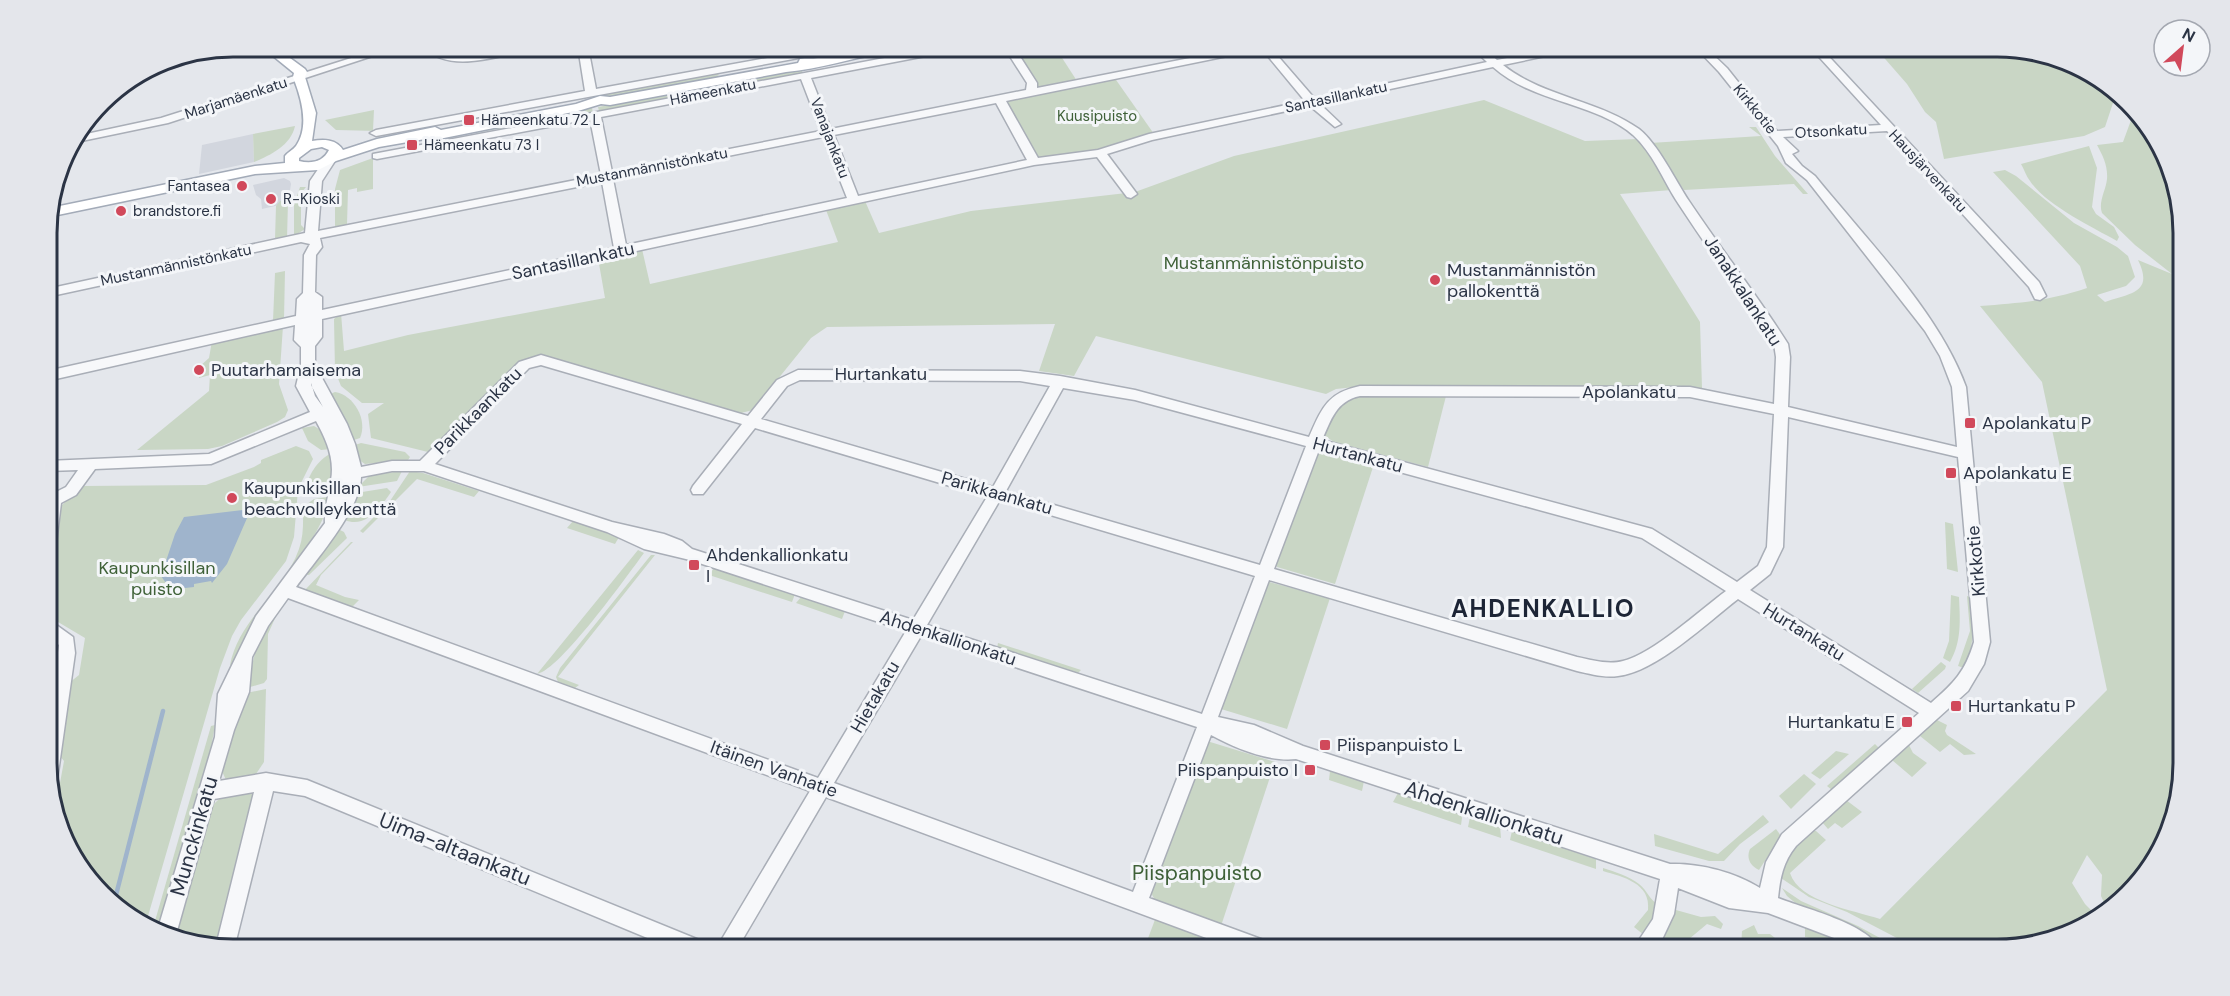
<svg xmlns="http://www.w3.org/2000/svg" width="2230" height="996" viewBox="0 0 2230 996" font-family="'DM Sans',sans-serif">
  <style>
    .built { fill: #d2d6de }
    .green { fill: #c9d6c5 }
    .water { fill: #9fb4cc }
    .lines { fill: none; stroke-linecap: round; stroke-linejoin: round }
    .stream-far1 { stroke: #9fb4cc; stroke-width: 4 }
    .stream { stroke: #9fb4cc; stroke-width: 4.5 }
    .minor-casing { stroke: #a9aeb7; stroke-width: 3 }
    .major-casing { stroke: #a3abb8; stroke-width: 3 }
    .minor { fill: #f7f8fa; fill-rule: evenodd }
    .major { fill: #fff; fill-rule: evenodd }
    .poi-dot { fill: #d1495b; stroke: #f4f6f9; stroke-width: 2 }
    .labels { text-anchor: middle; dominant-baseline: central; stroke-width: 6; stroke-linejoin: round; paint-order: stroke }
    .far-street-label { font-size: 15px; fill: #2b3445; stroke: #f4f6f9 }
    .far-park-label { font-size: 15px; fill: #3f6138; stroke: #f4f6f9 }
    .far-poi-label { font-size: 15px; fill: #2b3445; stroke: #f4f6f9; text-anchor: start }
    .street-label { font-size: 18px; fill: #2b3445; stroke: #f4f6f9 }
    .park-label { font-size: 18px; fill: #3f6138; stroke: #f4f6f9 }
    .poi-label { font-size: 18px; fill: #2b3445; stroke: #f4f6f9; text-anchor: start }
    .near-street-label { font-size: 21px; fill: #2b3445; stroke: #f4f6f9 }
    .near-park-label { font-size: 21px; fill: #3f6138; stroke: #f4f6f9 }
    .district-label { font-size: 24px; font-weight: bold; letter-spacing: 1.5px; fill: #1d2536; stroke: #f4f6f9 }
    .rim { fill: none; stroke: #2b3445; stroke-width: 3 }
  </style>
  <rect width="100%" height="100%" fill="#e4e7ec"/>
  <g class="built">
    <path d="M253,134L254,162L199,174L202,145Z"/>
    <path d="M284,178L290,181L291,184L288,203L262,209L261,199L256,195L253,185Z"/>
  </g>
  <g class="green">
    <path d="M1014,47H1055L1077,81L1037,87Z"/>
    <path d="M1867,47H1997L2068,61L2115,97L2105,127L2084,136L1944,159L1936,122L1925,112L1907,84L1879,52L1871,51Z"/>
    <path d="M801,69L803,73L599,111L598,107Z"/>
    <path d="M717,73L719,75L715,77L597,99L596,94Z"/>
    <path d="M1114,77L1154,134L1109,149L1039,157L1036,155L1005,104L1008,99Z"/>
    <path d="M1484,100L1585,141L1638,139L1672,190L1620,194L1700,322L1702,388L1355,387L1336,389L1326,394L1096,336L1074,376L1039,371L1055,324L827,327L811,338L753,410L741,413L546,356L531,358L519,364L428,452L371,438L368,414L384,403H362L341,386L335,371L334,319L341,313L344,351L408,335L605,298L598,258L642,249L650,284L838,242L826,210L865,201L879,233L971,211L1135,192L1234,156Z"/>
    <path d="M592,108L593,113L475,133L479,130Z"/>
    <path d="M374,110L373,130L379,129L378,131L336,130L325,120Z"/>
    <path d="M2134,112L2145,120L2182,209L2183,763L2169,834L2145,877L2108,911L2101,896L2102,875L2087,855L2072,883L2085,904L2099,918L2008,949H1918L1847,912L1809,897L1781,878V874L1795,847L1812,831H1816L1826,840L1790,873C1799,902 1853,910 1880,919L2107,690L2042,382L1980,306C2020,303 2048,301 2087,288L2080,266L1993,172L2005,170L2016,176L2074,223L2117,247L2128,256L2135,277L2126,286L2097,295L2105,302C2131,293 2154,293 2138,260L2172,274L2135,245L2102,213C2098,202 2106,190 2107,179C2108,166 2103,156 2097,145L2123,142Z"/>
    <path d="M295,126C291,145 271,155 254,162L253,134Z"/>
    <path d="M1749,127H1756L1775,156L1808,194H1803L1794,184L1684,190L1650,143L1761,136Z"/>
    <path d="M2089,146L2097,168L2092,207L2096,214L2114,227L2119,237L2117,241C2092,227 2046,205 2030,181C2026,176 2024,169 2021,164Z"/>
    <path d="M373,158V189L357,192V188L348,190L347,224L372,221L335,228V189L340,170Z"/>
    <path d="M300,187H306L301,193V225L305,229L294,236V205Z"/>
    <path d="M280,201L288,202L287,238L257,244L275,239L276,206Z"/>
    <path d="M285,271L284,319L273,321L275,273Z"/>
    <path d="M283,326L279,384L288,410L285,417L277,422L222,446L208,449L137,450L209,391L210,375L199,378V367L209,358L212,341Z"/>
    <path d="M335,392C354,395 368,420 360,438L354,440L328,395Z"/>
    <path d="M1446,396L1428,467L1334,442L1325,436C1325,419 1336,404 1350,397Z"/>
    <path d="M314,426L319,429L331,449L321,450L308,441L302,428Z"/>
    <path d="M361,443L405,452L410,457L408,460L365,464L359,460L355,445Z"/>
    <path d="M296,446L309,451L313,459L298,489L294,537L286,561L241,620L232,636L220,668L146,923L85,877L56,805L64,761L59,755L69,683L79,675L85,638L53,619L50,612L60,507L82,486L206,485L254,467L261,463V460Z"/>
    <path d="M1325,451L1374,464L1335,584L1277,567L1273,561L1315,454Z"/>
    <path d="M332,453L335,468L329,492H306C306,477 318,459 332,453Z"/>
    <path d="M402,471L397,481L358,487L370,475Z"/>
    <path d="M410,471L423,473L479,491L474,497L417,479L363,533L360,531L390,501Z"/>
    <path d="M387,488L391,492C381,507 365,529 345,520L356,493Z"/>
    <path d="M328,497L331,498C315,548 280,579 253,623C245,636 239,650 233,664L230,665C239,618 284,592 299,549C304,535 303,521 303,507L314,499Z"/>
    <path d="M573,521L619,537L615,544L567,528Z"/>
    <path d="M1945,522L1953,524L1958,572L1947,569Z"/>
    <path d="M338,529L344,532L347,538L309,575L303,574Z"/>
    <path d="M351,542H353L321,575L316,585L345,597L359,600L353,606H349L304,591Z"/>
    <path d="M638,550L644,553C627,576 560,670 537,674Z"/>
    <path d="M651,555H655L558,677L579,685L575,688L558,682L556,677L560,668Z"/>
    <path d="M714,568L795,594L792,602L709,575Z"/>
    <path d="M1269,582L1330,598L1287,729L1221,709L1264,585Z"/>
    <path d="M1951,595L1959,597C1960,620 1962,641 1950,662L1943,658L1949,641Z"/>
    <path d="M802,596L845,611L842,619L796,603Z"/>
    <path d="M1967,596L1972,598C1974,624 1975,644 1964,668L1958,666L1970,631Z"/>
    <path d="M272,616H276L268,634L267,679L264,683L247,688L257,644Z"/>
    <path d="M998,643L1081,670L1077,674L997,648Z"/>
    <path d="M1941,662L1946,666L1945,669L1918,693L1912,689Z"/>
    <path d="M266,689L264,762L256,774L226,780L221,769L246,693Z"/>
    <path d="M1937,720L1947,725L1945,731L1947,735L1976,754L1964,755L1950,744L1940,752L1920,736Z"/>
    <path d="M215,725L210,754L158,932L153,928L211,726Z"/>
    <path d="M1207,741L1275,762L1221,926L1156,902L1150,891Z"/>
    <path d="M1875,744L1879,748L1832,790L1827,786Z"/>
    <path d="M1909,745L1913,753L1927,763L1912,777L1892,760Z"/>
    <path d="M1836,751L1849,754L1820,779L1811,773Z"/>
    <path d="M1330,771L1364,781L1362,791L1329,780Z"/>
    <path d="M1804,774L1816,784L1791,809L1779,796Z"/>
    <path d="M257,790L219,947L175,938L213,805L223,795Z"/>
    <path d="M1398,793L1460,813L1462,818L1461,825L1393,802Z"/>
    <path d="M1846,800L1862,812L1842,828L1835,823L1828,829L1822,822Z"/>
    <path d="M1763,815L1769,822L1740,844L1724,861H1709L1655,846L1654,834L1718,854Z"/>
    <path d="M1470,817L1500,826L1501,838L1468,827Z"/>
    <path d="M1776,829L1781,836L1759,870C1750,866 1746,858 1750,849Z"/>
    <path d="M1512,831L1596,859V869L1510,840Z"/>
    <path d="M1603,868C1615,872 1629,876 1639,884C1648,891 1649,900 1659,905L1644,935L1634,927L1648,910C1651,883 1623,877 1603,871Z"/>
    <path d="M1782,888L1801,901L1858,926L1900,949H1881L1870,940L1799,906L1787,896Z"/>
    <path d="M1676,910L1701,917L1715,916L1723,924L1721,929L1707,924L1683,944L1687,949H1655L1669,927Z"/>
    <path d="M1156,917L1246,949H1144Z"/>
    <path d="M1754,925L1758,934H1770L1775,938V949H1741L1742,931Z"/>
    <path d="M1805,927L1848,942L1859,949H1821L1820,940L1805,937Z"/>
  </g>
  <path class="water" d="M251,509L227,564L212,583L211,581L194,584V587L176,589L168,586L161,576L175,534L184,517Z"/>
  <g class="lines">
    <g class="stream-far1">
      <path d="M2176,274L2182,279"/>
      <path d="M2182,350L2175,406L2183,425"/>
    </g>
    <path class="stream" d="M115,899L163,711"/>
    <defs>
      <g id="minor">
        <path d="M386,47H400L168,123L72,143L77,136L161,118Z"/>
        <path d="M423,47C437,45 445,57 458,56C484,54 509,44 534,47L529,50C496,56 450,74 423,47Z"/>
        <path d="M578,47H588L596,89L828,47H847L842,50L376,136L370,133L376,130L585,91Z"/>
        <path d="M943,47H962L957,50L811,78L831,129L1026,90L1027,83L1004,47H1014L1037,83V88L1246,47H1270L1315,99L1487,62L1471,47H1482L1497,60L1562,47H1579L1574,50L1503,65C1543,97 1598,100 1639,129C1658,144 1675,180 1689,201C1721,249 1757,295 1788,344L1790,357L1788,407L1957,447L1952,387L1940,356L1925,331L1807,180L1786,163L1778,146L1719,72L1695,47H1705L1727,68L1777,131L1881,125L1810,47H1820L2039,282L2046,296L2040,300L2035,299L2029,287L1887,131L1783,137L1798,151L1792,154L1802,166L1815,176C1865,238 1939,312 1966,387L1990,642L1984,664L1968,691L1796,846C1783,862 1780,878 1778,898C1803,908 1869,924 1879,949H1853L1842,941L1768,913L1729,908L1678,888L1674,914L1658,948L1633,949L1653,919L1660,879L1296,759C1268,762 1235,748 1211,735L1149,898L1269,942L1272,949H1236L826,797L737,949H716L810,791L288,598L268,626L252,657L249,692L234,730L219,781L266,773L307,780L704,942L707,949H674L305,796L273,791L234,949L216,946L254,792L214,799L175,938L162,935L157,932L215,737L218,694L256,616L325,523C324,508 329,495 331,480C335,459 326,439 316,421L211,464L95,469L76,495L61,503L56,543L53,547L48,549V496L66,487L78,470L47,471V461L209,454L310,412L296,386L301,365V347L294,340L295,325L47,381V371L296,316L297,299L303,293L304,255L310,244L301,242L47,297V289L305,233L310,181L325,159L329,158L335,161L322,181L318,231L601,175L590,119L377,159L373,158V154ZM1262,49L1305,101L1149,134L1098,150L1038,158L1006,101ZM1493,67C1533,103 1594,102 1633,135C1652,152 1663,179 1676,200C1708,249 1742,296 1774,344L1776,357L1774,404L1690,387L1360,386C1327,393 1322,408 1309,437L1135,390L1060,376L1020,371L798,370L777,380L748,416L541,355L519,362L420,461H392L361,467L355,444L347,424L315,365V346L322,337V319L1034,165L1097,157L1127,197L1131,198L1137,194L1107,154L1152,140L1310,106L1335,127L1341,124L1320,104ZM801,79L821,131L612,172L601,117ZM996,103L1027,160L858,196L834,135ZM823,137L847,198L626,245L613,179ZM602,182L614,248L322,310V297L315,292L316,255L322,247L320,238ZM541,365L742,424L693,486L691,490L693,494H703L755,428L987,497L913,620L692,549L682,541L664,534L612,522L435,464L529,368ZM800,380L1020,381L1050,386L993,487L761,419L787,386ZM311,383V385L323,407L315,396ZM1063,388L1135,400L1306,446L1260,565L1006,491ZM1360,396L1690,397L1774,414L1767,547L1758,566L1737,582L1652,529L1322,440C1331,420 1336,401 1360,396ZM1788,417L1958,457L1974,642C1965,672 1954,683 1931,703L1750,590L1770,574L1783,547ZM1319,450L1642,538L1726,591C1700,610 1653,654 1623,661C1608,665 1592,660 1577,657L1274,569ZM392,471H424L607,532L644,549L690,560L906,631L818,778L296,587C315,561 361,509 361,477ZM1000,500L1255,576L1202,714L927,625ZM1269,580L1577,671C1591,674 1604,678 1618,676C1656,672 1708,622 1738,599L1919,713L1782,834L1766,862L1760,888C1735,872 1699,863 1670,864L1303,746L1254,725L1218,717ZM921,636L1197,727L1133,892L834,783Z"/>
        <path d="M143,73V77L130,80Z"/>
        <path d="M48,619L73,637L75,653L57,780L54,786L48,788V722L59,645L48,636Z"/>
      </g>
      <path id="major" d="M262,47H275L305,69L307,72L305,77L316,113L312,141C324,139 336,139 343,150L377,139L435,127L441,130L576,104L600,96L610,97L798,63L800,59C806,58 812,59 818,58C852,53 883,43 917,47C910,54 896,51 886,52C852,58 820,69 786,72L610,105L601,104L578,111L434,140L425,139L379,147L336,161L318,170L255,174L48,217L50,208L255,166L285,163V156C288,152 293,150 296,146C310,126 301,97 293,77L294,73ZM322,147L329,150C323,162 311,164 299,161V158L311,149Z"/>
    </defs>
    <use href="#minor" class="minor-casing"/>
    <use href="#major" class="major-casing"/>
    <use href="#minor" class="minor"/>
    <use href="#major" class="major"/>
  </g>
  <g class="poi-dot">
    <rect x="463" y="114" width="12" height="12" rx="3"/>
    <rect x="406" y="139" width="12" height="12" rx="3"/>
    <circle cx="242" cy="186" r="6"/>
    <circle cx="271" cy="199" r="6"/>
    <circle cx="121" cy="211" r="6"/>
    <circle cx="1435" cy="280" r="6"/>
    <circle cx="199" cy="370" r="6"/>
    <rect x="1964" y="417" width="12" height="12" rx="3"/>
    <rect x="1945" y="467" width="12" height="12" rx="3"/>
    <circle cx="232" cy="498" r="6"/>
    <rect x="688" y="559" width="12" height="12" rx="3"/>
    <rect x="1950" y="700" width="12" height="12" rx="3"/>
    <rect x="1901" y="716" width="12" height="12" rx="3"/>
    <rect x="1319" y="739" width="12" height="12" rx="3"/>
    <rect x="1304" y="764" width="12" height="12" rx="3"/>
  </g>
  <g class="labels">
    <g class="far-street-label">
      <text transform="translate(713 92) rotate(-11)">Hämeenkatu</text>
      <text transform="translate(1336 97) rotate(-12)">Santasillankatu</text>
      <text transform="translate(236 98) rotate(-18)">Marjamäenkatu</text>
      <text transform="translate(1755 109) rotate(51)">Kirkkotie</text>
      <text transform="translate(1831 131) rotate(-3)">Otsonkatu</text>
      <text transform="translate(830 138) rotate(69)">Vanajankatu</text>
      <text transform="translate(652 167) rotate(-11)">Mustanmännistönkatu</text>
      <text transform="translate(1928 171) rotate(47)">Hausjärvenkatu</text>
      <text transform="translate(176 265) rotate(-12)">Mustanmännistönkatu</text>
    </g>
    <g class="far-park-label">
      <text x="1097" y="116">Kuusipuisto</text>
    </g>
    <g class="far-poi-label">
      <text x="481" y="120">Hämeenkatu 72 L</text>
      <text x="424" y="145">Hämeenkatu 73 I</text>
      <text x="230" y="186" text-anchor="end">Fantasea</text>
      <text x="283" y="199">R-Kioski</text>
      <text x="133" y="211">brandstore.fi</text>
    </g>
    <g class="street-label">
      <text transform="translate(573 261) rotate(-12)">Santasillankatu</text>
      <text transform="translate(1743 291) rotate(57)">Janakkalankatu</text>
      <text x="881" y="374">Hurtankatu</text>
      <text x="1629" y="392">Apolankatu</text>
      <text transform="translate(478 411) rotate(-45)">Parikkaankatu</text>
      <text transform="translate(1358 455) rotate(15)">Hurtankatu</text>
      <text transform="translate(997 493) rotate(16)">Parikkaankatu</text>
      <text transform="translate(1976 561) rotate(-95)">Kirkkotie</text>
      <text transform="translate(1804 632) rotate(32)">Hurtankatu</text>
      <text transform="translate(948 638) rotate(18)">Ahdenkallionkatu</text>
      <text transform="translate(875 697) rotate(-60)">Hietakatu</text>
      <text transform="translate(774 769) rotate(20)">Itäinen Vanhatie</text>
    </g>
    <g class="park-label">
      <text x="1264" y="263">Mustanmännistönpuisto</text>
      <text x="157" y="568">Kaupunkisillan<tspan x="157" dy="21">puisto</tspan></text>
    </g>
    <g class="poi-label">
      <text x="1447" y="270">Mustanmännistön<tspan x="1447" dy="21">pallokenttä</tspan></text>
      <text x="211" y="370">Puutarhamaisema</text>
      <text x="1982" y="423">Apolankatu P</text>
      <text x="1963" y="473">Apolankatu E</text>
      <text x="244" y="488">Kaupunkisillan<tspan x="244" dy="21">beachvolleykenttä</tspan></text>
      <text x="706" y="555">Ahdenkallionkatu<tspan x="706" dy="21">I</tspan></text>
      <text x="1968" y="706">Hurtankatu P</text>
      <text x="1895" y="722" text-anchor="end">Hurtankatu E</text>
      <text x="1337" y="745">Piispanpuisto L</text>
      <text x="1298" y="770" text-anchor="end">Piispanpuisto I</text>
    </g>
    <g class="near-street-label">
      <text transform="translate(1484 813) rotate(18)">Ahdenkallionkatu</text>
      <text transform="translate(194 836) rotate(-74)">Munckinkatu</text>
      <text transform="translate(455 849) rotate(22)">Uima-altaankatu</text>
    </g>
    <g class="near-park-label">
      <text x="1197" y="873">Piispanpuisto</text>
    </g>
    <g class="district-label">
      <text x="1543" y="608">AHDENKALLIO</text>
    </g>
  </g>
  <path d="M0 0H2230V996H0ZM233 57H1997A176 176 0 0 1 2173 233V763A176 176 0 0 1 1997 939H233A176 176 0 0 1 57 763V233A176 176 0 0 1 233 57Z" fill="#e4e6eb" fill-rule="evenodd"/>
  <path class="rim" d="M233 57H1997A176 176 0 0 1 2173 233V763A176 176 0 0 1 1997 939H233A176 176 0 0 1 57 763V233A176 176 0 0 1 233 57Z"/>
  <g transform="translate(2182 48) rotate(28)"><circle r="28" fill="#f4f6f9" stroke="#a4a8b1" stroke-width="1.5"/>
  <path d="M0-4.5L10 22L0 15L-10 22Z" fill="#d1495b"/>
  <text y="-9" font-size="16" font-weight="bold" text-anchor="middle" fill="#2b3445">N</text>
  </g>
</svg>
